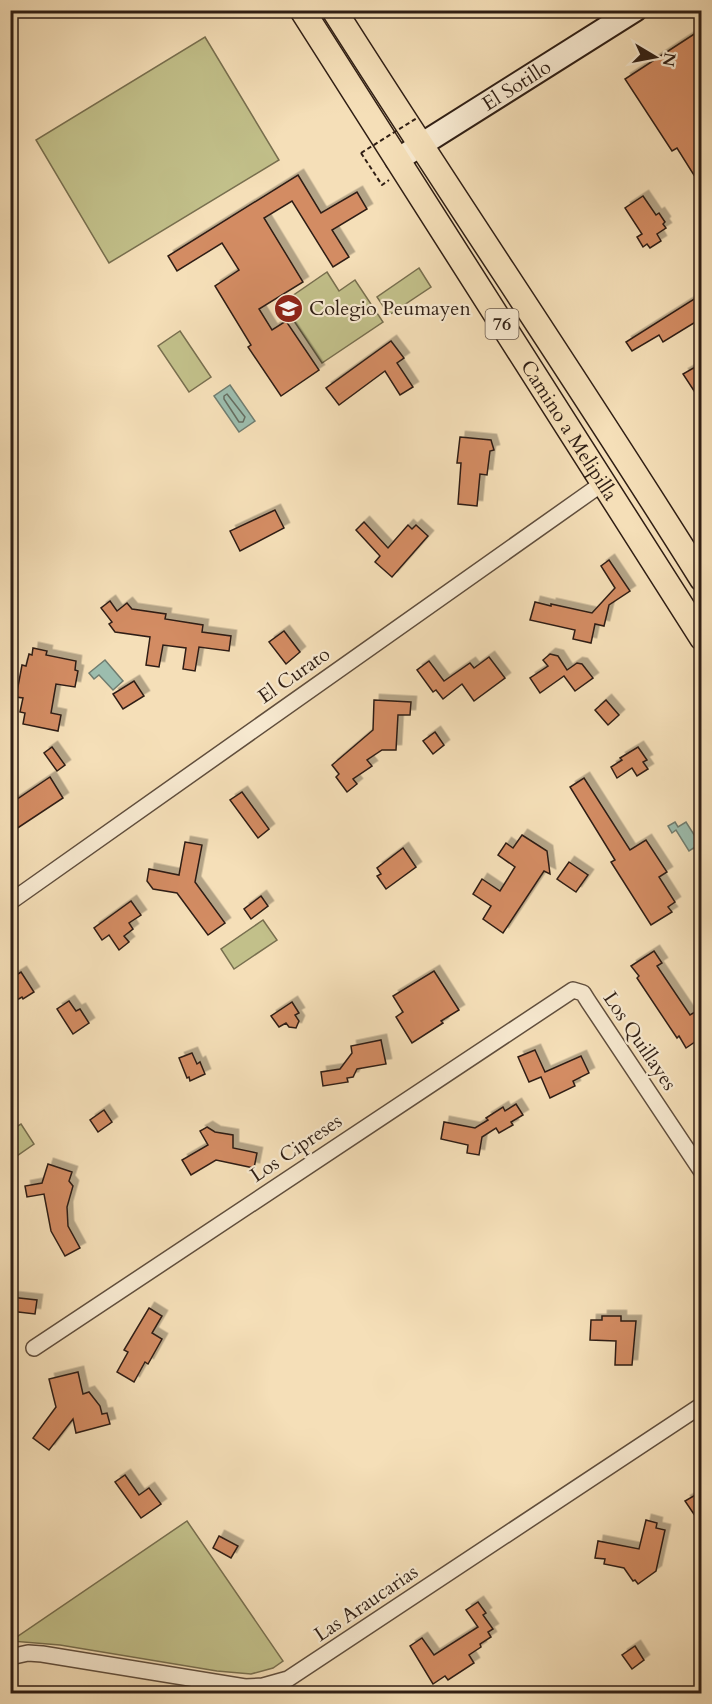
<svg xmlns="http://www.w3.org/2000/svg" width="712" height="1704" viewBox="0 0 712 1704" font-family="Cardo,serif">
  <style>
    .green { fill: #c2c08a; stroke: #786f4f; stroke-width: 1.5 }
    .water { fill: #9cbdae; stroke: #707d70; stroke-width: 1.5 }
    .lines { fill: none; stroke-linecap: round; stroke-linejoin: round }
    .shore { stroke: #666e61; stroke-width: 1.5 }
    .building { fill: #d38c64; stroke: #2f1e14; stroke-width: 1.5; filter: url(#shadow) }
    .street-casing { stroke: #604e3d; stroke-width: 18 }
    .secondary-casing { stroke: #2f1e14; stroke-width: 26 }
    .primary-casing { stroke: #2f1e14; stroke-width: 27 }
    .path { stroke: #2f1e14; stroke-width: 2; stroke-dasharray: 4.5 3; stroke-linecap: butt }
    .street { stroke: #f8ead1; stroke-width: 15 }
    .secondary { stroke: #f8ead1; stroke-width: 22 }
    .primary { stroke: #f5dfb8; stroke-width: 24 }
    .path-bridge { stroke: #2f1e14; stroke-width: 2; stroke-dasharray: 4.5 3; stroke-linecap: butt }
    .labels { text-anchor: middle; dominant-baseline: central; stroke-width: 4.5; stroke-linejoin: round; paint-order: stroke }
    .shield { fill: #f8ead1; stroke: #6b5b4d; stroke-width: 1.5 }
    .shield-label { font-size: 18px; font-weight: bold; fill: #2f1e14 }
    .street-label { font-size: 20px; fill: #2f1e14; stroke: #f8ead1 }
    .poi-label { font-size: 20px; fill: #2f1e14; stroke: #f8ead1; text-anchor: start }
  </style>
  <defs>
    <filter id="shadow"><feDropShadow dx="5.5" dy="-5.5" stdDeviation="0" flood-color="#0004"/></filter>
  </defs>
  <rect width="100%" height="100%" fill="#f5dfb8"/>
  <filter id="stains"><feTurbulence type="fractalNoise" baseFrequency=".00333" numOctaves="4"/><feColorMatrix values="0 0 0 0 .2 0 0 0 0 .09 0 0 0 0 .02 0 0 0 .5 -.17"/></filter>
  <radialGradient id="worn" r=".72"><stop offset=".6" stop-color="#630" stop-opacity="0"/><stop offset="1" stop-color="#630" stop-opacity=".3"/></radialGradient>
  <g class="green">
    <path d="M205,37L279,160L109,263L36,140Z"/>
    <path d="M419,268L431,287L389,315L377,297Z"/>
    <path d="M327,272L339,291L355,280L383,322L322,363L282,303Z"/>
    <path d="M180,331L211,377L189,392L158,346Z"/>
    <path d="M263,920L277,940L234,969L221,949Z"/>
    <path d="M21,1124L34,1144L11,1160V1130Z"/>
    <path d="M187,1521L283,1661L273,1668L251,1674L217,1671L60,1645L11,1641Z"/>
  </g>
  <g class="water">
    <path d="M230,385L255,421L239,432L214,396Z"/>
    <path d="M105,660L123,681L113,690L99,675L94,679L89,673Z"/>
    <path d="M675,822L678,827L686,822L700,844L689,851L676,830L672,833L668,826Z"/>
  </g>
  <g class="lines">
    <path class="shore" d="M227,394L245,417L243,422H239L224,399V396Z"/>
  </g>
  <g class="building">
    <path d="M702,29V188L677,148L672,151L625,79Z"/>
    <path d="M298,175L321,213L357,192L367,209L332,230L349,257L333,267L292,201L264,218L303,282L259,309L272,330L286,321L319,370L281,396L248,347L251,345L215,286L239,270L222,243L177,271L168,256Z"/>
    <path d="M643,196L656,215L659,213L665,222L663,224L666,228L657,234L661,241L650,248L647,244L643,247L637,237L642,234L625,208Z"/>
    <path d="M702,294V318L663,342L659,335L632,351L626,342Z"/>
    <path d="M391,341L404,358L397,363L413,387L400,395L385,371L339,405L326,388Z"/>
    <path d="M702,363V403L683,374Z"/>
    <path d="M460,437L491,440L494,450L490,451L487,475L480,474L477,506L458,504L461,463H457Z"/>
    <path d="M275,510L284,528L240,551L230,531Z"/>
    <path d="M364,522L388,548L408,525L412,529L416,525L428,536L392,577L375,562L380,556L356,530Z"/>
    <path d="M609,560L630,591L609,605L604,626L595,624L591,643L573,639L575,630L530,620L535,602L551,606V604L592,613L615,588L601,566Z"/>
    <path d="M110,601L117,611L127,603L132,609L166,614L165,619L203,625L202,632L231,636L229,651L199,647L195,671L183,669L186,648L163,645L159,667L146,665L150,637L115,632L109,624L112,622L101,608Z"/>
    <path d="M284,631L300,652L286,664L269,642Z"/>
    <path d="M33,648L47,651L46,655L76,661L75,670L78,671L75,687L56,684L51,713L61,715L58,731L23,724L25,713L20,712L23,698L16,697L22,665L26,666L29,654L32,655Z"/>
    <path d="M550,654L558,656L567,670L577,663L582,664L593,678L575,691L564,676L540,693L530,678L548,666L543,660Z"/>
    <path d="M489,657L505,678L474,701L462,684L443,699L436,690L433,692L417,670L429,661L444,681L470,663L474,668Z"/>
    <path d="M134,681L144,696L123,709L113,694Z"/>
    <path d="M374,700L411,702L410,715H398L396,750H382L367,760L372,766L353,779L357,784L347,792L336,777L339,774L332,765L373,730Z"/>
    <path d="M606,700L619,715L608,725L595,710Z"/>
    <path d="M435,732L444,745L433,754L423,741Z"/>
    <path d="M52,747L65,765L57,771L44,753Z"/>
    <path d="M638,747L647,760L643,762L648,769L637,776L632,768L617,778L611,767L622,760L620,758Z"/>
    <path d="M50,777L63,798L10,833V804Z"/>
    <path d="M584,778L630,850L646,840L667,872L659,877L675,902L668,907L672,912L651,925L611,862L615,860L570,787Z"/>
    <path d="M242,792L269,829L258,838L230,800Z"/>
    <path d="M522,835L547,851L550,874L544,871L503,933L483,919L491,906L473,894L482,879L500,891L515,867L498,855L506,843L513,848Z"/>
    <path d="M185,842L202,845L195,882L225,923L208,935L177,893L153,889L147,881L149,869L179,875Z"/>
    <path d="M403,848L416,867L386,889L377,876L381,874L377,868Z"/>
    <path d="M569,862L588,875L576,892L557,879Z"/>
    <path d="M261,896L268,906L251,919L244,909Z"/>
    <path d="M131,901L141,915L129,923L133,929L124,936L129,942L119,950L109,935L102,940L94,928Z"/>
    <path d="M654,951L662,963L657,966L690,1015L695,1012L702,1021V1037L686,1048L679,1036L677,1038L637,978L639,976L631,966Z"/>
    <path d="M434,971L459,1010L441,1021L443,1023L412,1043L396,1017L403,1012L393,996Z"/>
    <path d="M21,972L34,992L23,999L22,997L10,1004V979Z"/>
    <path d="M69,1001L76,1011L80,1009L89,1023L73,1034L57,1009Z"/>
    <path d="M292,1002L299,1013L295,1015L299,1021L296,1028L289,1027L286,1023L279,1027L271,1016Z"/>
    <path d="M381,1040L386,1064L357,1069L353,1077L347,1078L348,1082L323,1086L321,1072L340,1069L352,1053L351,1046Z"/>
    <path d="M535,1050L545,1072L581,1056L589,1073L573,1081L575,1086L550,1098L541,1077L529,1082L518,1057Z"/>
    <path d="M192,1053L197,1064L200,1062L205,1074L190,1081L189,1077L187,1078L179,1058Z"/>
    <path d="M516,1104L523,1115L511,1122L513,1125L499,1133L496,1128L482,1137L479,1155L467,1153L468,1145L441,1139L444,1122L475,1128L488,1120L486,1118L503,1107L505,1111Z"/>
    <path d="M104,1110L112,1122L98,1132L90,1120Z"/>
    <path d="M207,1127L215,1132L233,1135V1148L257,1153L254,1168L216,1160L191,1175L182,1160L208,1145L200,1131Z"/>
    <path d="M48,1164L72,1172L69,1181L73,1186L67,1207L68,1226L80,1248L65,1256L51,1231L44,1194L27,1197L25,1186L42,1183Z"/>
    <path d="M10,1297L37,1300L35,1314L10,1311Z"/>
    <path d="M149,1308L162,1316L152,1333L162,1339L148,1364L145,1362L134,1382L117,1372L128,1352L124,1350Z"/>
    <path d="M602,1316H621V1321H636L632,1365H615L616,1341L590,1340L591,1320H602Z"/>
    <path d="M78,1372L83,1394L89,1392L100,1406L102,1414L107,1413L110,1424L76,1433L73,1419L49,1450L33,1438L56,1407L49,1379Z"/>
    <path d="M125,1475L139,1495L149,1488L161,1504L141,1518L115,1482Z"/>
    <path d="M697,1494L702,1501V1526L685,1501Z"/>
    <path d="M646,1520L657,1523L656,1528L665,1530L656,1571L638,1584L635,1580L633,1581L624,1568L604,1564L605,1559L595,1558L598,1541L639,1549Z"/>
    <path d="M219,1536L238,1546L231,1558L213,1548Z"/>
    <path d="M478,1602L486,1613L483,1615L493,1629L488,1632L491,1637L480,1644L481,1647L469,1655L474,1663L448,1680L445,1676L433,1684L410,1646L422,1638L434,1655L478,1627L466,1610Z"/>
    <path d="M635,1646L644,1660L632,1669L622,1655Z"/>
  </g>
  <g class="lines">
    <defs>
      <g id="street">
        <path d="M10,902L603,483"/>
        <path d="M34,1348L573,990L583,993L588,1001L702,1172"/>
        <path d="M10,1657L28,1653L42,1654L245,1687L263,1686L288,1679L702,1405"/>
      </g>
      <g id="secondary">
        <path id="s1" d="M397,160L635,10"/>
      </g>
      <g id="primary">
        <path id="s2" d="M302,10L702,638"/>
        <path d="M334,10C455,201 582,387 702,579"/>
      </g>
    </defs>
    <use href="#street" class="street-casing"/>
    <use href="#secondary" class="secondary-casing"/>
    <use href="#primary" class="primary-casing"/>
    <path class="path" d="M361,153L382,185L389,180"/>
    <use href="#street" class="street"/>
    <use href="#secondary" class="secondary"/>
    <use href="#primary" class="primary"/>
    <path class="path-bridge" d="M361,153L417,118"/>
  </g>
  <defs>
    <symbol id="school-disc" viewBox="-11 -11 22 22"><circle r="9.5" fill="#8f2418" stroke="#f8ead1"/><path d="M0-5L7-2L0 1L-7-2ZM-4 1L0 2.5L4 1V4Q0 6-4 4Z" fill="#fff"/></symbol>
  </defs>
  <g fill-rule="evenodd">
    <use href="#school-disc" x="272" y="292" width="33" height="33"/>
  </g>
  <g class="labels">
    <rect class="shield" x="485.5" y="309" width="33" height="30" rx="4.5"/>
    <g class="shield-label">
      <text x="502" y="324">76</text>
    </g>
    <g class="street-label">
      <text stroke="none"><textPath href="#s1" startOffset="141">El Sotillo</textPath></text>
      <text stroke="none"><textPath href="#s2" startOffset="498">Camino a Melipilla</textPath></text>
      <text transform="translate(294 675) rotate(-35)">El Curato</text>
      <text transform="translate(640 1041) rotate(56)">Los Quillayes</text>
      <text transform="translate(296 1148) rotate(-34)">Los Cipreses</text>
      <text transform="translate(366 1603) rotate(-34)">Las Araucarias</text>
    </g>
    <g class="poi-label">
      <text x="309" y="308">Colegio Peumayen</text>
    </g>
  </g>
  <rect width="712" height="1704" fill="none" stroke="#f5dfb8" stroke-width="36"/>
  <rect x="12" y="12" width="688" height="1680" fill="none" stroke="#2f1e14" stroke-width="3"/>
  <rect x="18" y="18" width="676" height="1668" fill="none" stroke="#2f1e14" stroke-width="1.5"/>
  <g transform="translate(655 57) rotate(100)" stroke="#f8ead1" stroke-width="4.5" paint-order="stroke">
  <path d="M0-4.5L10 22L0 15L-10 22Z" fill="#2f1e14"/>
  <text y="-9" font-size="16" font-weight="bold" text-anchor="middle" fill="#2f1e14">N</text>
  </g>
  <rect width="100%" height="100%" filter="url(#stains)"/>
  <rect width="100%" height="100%" fill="url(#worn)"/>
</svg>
